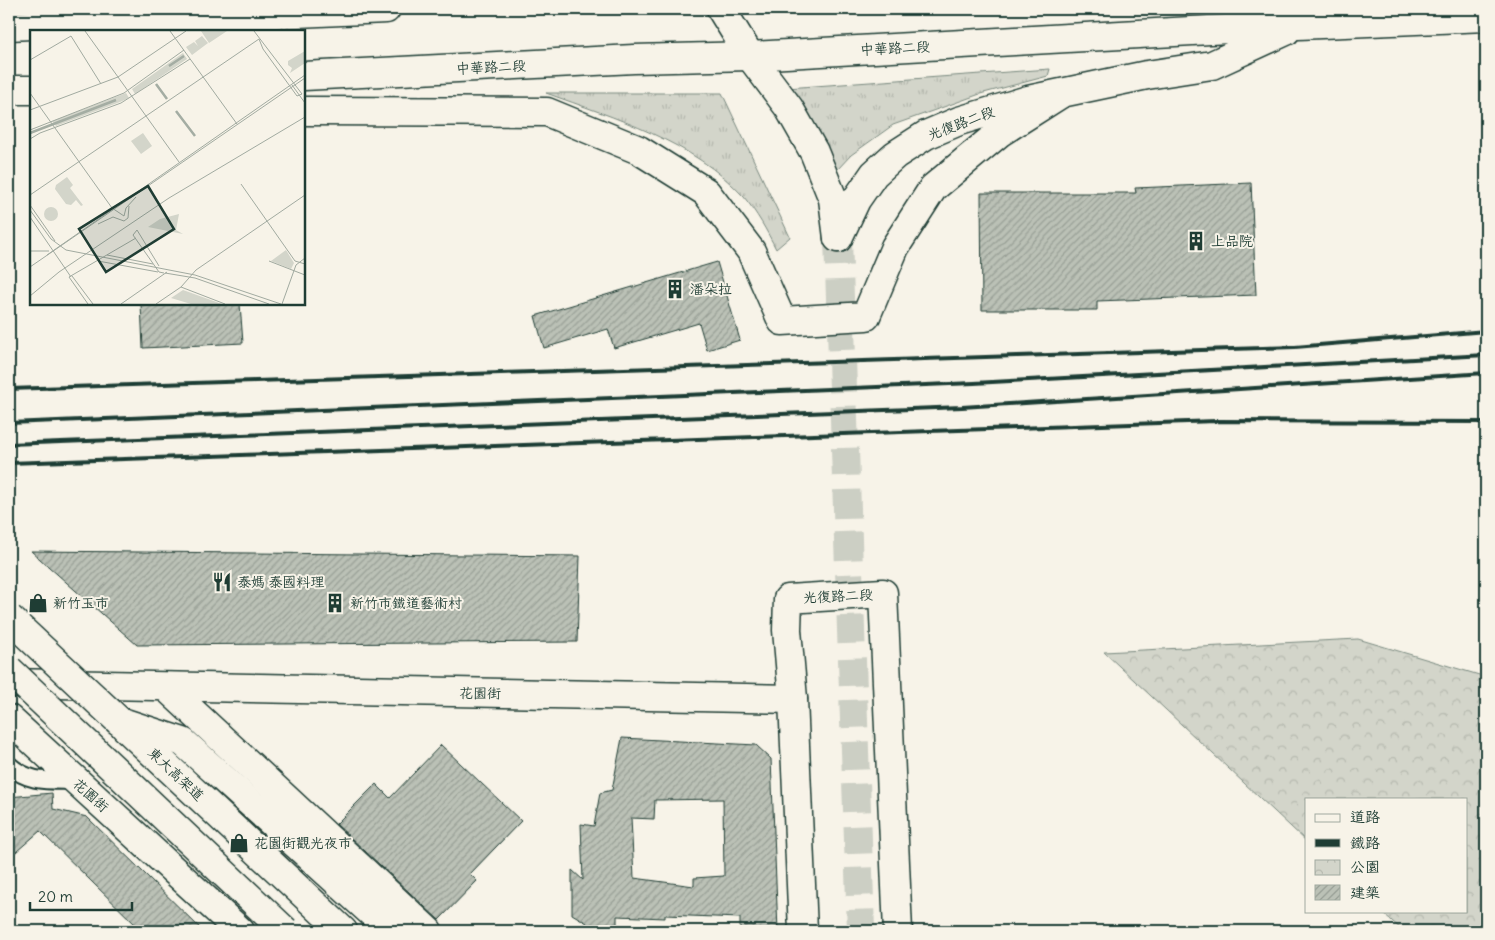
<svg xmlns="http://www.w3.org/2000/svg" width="1495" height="940" viewBox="0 0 1495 940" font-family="Delius,'LXGW WenKai TC',sans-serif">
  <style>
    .grass { fill: url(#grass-tufts); stroke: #79897f }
    .park { fill: url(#park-crowns); stroke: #79897f }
    .building { fill: url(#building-hatch); stroke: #1f3d34; fill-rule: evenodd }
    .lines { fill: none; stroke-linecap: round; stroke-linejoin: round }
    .secondary-tunnel { stroke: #cccfc4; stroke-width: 28; stroke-dasharray: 28 14; stroke-linecap: butt }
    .lane-casing { stroke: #1f3d34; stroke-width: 20 }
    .street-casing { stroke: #1f3d34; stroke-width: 31 }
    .secondary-casing { stroke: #1f3d34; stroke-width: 31 }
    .lane { stroke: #f7f3e8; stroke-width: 16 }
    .street { stroke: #f7f3e8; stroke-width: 28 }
    .secondary { stroke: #f7f3e8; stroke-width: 28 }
    .rail { stroke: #1f3d34; stroke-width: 4 }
    .secondary-bridge-casing { stroke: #1f3d34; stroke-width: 31; stroke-linecap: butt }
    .secondary-bridge { stroke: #f7f3e8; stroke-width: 28 }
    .labels { text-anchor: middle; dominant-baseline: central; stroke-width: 4; stroke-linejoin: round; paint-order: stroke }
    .street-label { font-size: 14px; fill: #1f3d34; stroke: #f7f3e8 }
    .poi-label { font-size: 14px; fill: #1f3d34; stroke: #f7f3e8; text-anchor: start }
    .inset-river { fill: none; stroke: #a4ada3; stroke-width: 2.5 }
    .inset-road { fill: none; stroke: #a1aaa0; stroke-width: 1 }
    .view { fill: #1f3d34; fill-opacity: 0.15; stroke: #1f3d34; stroke-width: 2.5 }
    .inset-edge { fill: none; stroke: #1f3d34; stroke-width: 2.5 }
  </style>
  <defs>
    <pattern id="grass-tufts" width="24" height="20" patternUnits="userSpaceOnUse" patternTransform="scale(1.25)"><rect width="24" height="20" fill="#d3d5ca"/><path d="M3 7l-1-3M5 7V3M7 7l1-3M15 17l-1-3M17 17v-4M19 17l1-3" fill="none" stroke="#b5b8ae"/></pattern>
    <pattern id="park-crowns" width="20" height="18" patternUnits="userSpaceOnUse" patternTransform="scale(1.25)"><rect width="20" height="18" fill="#d3d5ca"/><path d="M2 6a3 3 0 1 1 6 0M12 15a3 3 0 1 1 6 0" fill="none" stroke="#b5b8ae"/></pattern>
    <pattern id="building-hatch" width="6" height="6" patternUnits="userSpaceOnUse" patternTransform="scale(1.25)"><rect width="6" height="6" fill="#bbc1b6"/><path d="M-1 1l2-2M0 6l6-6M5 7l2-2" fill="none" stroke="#979e95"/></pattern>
  </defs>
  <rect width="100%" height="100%" fill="#f7f3e8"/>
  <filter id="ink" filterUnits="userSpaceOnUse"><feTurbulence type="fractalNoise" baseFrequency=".02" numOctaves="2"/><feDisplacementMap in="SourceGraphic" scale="10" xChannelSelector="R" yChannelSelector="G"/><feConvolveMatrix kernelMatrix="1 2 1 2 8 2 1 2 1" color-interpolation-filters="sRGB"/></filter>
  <g filter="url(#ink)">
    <g class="grass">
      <path d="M1050,69L1048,76L980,94L893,125L851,155L837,170L787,88Z"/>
      <path d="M546,93H722L790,237L776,249C767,231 757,213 744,197C693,141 615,118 546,93Z"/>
    </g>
    <path class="park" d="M1358,639L1486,677V931H1403L1381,911H1466V799H1306V841L1104,652Z"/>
    <g class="building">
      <path d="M1251,183L1256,295L1097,301V310H982L981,193H1136L1135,188Z"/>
      <path d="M717,262L740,340L707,350L699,323L614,348L608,329L544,348L535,316Z"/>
      <path d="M141,304H240L243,343L143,348Z"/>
      <path d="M31,551L580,556L577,642L137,645Z"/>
      <path d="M622,738L756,745L771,759L778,931H740V918L665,915V918L617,916V931H587V923L572,914V870L583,880L581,824L594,826L600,793L612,790ZM723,799L724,876L694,878V886L634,878L631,818L654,819L655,800Z"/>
      <path d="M441,745L521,821L470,874L477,881L439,920L336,824L376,784L390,798Z"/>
      <path d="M52,793L53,809L87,817L203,931H142L40,831L9,858V797Z"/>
    </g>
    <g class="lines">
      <path class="secondary-tunnel" d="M838,238L861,931"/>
      <defs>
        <path id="lane" d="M9,765C30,784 50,780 77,781"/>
        <g id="street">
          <path d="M721,9L750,56"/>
          <path d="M304,111L547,112L639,150L706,192L751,251L782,321L866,316L895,247L933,188L999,133L1059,95"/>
          <path d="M9,683L793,699"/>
          <path d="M166,687L428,931"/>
          <path d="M9,719L240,931"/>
          <path d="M803,931L793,699L787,630L788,599L883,593L898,931"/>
        </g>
        <g id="secondary">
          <path d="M9,26L386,9"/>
          <path d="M750,56L789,108L814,152L833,199L838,238"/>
          <path d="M304,76L634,59L750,56L1298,25L1486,17"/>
          <path d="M9,90H31"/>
          <path d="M838,238L856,200L874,174L895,155L926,135L959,121L1028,100L1147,75L1212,65L1286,31"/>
          <path d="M119,721L183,742L392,931"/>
          <path d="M125,727L343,931"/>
        </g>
      </defs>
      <use href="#lane" class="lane-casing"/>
      <use href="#street" class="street-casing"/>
      <use href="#secondary" class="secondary-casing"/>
      <use href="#lane" class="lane"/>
      <use href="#street" class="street"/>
      <use href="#secondary" class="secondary"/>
      <g class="rail">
        <path d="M9,389L1295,347L1486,331"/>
        <path d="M9,423L974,383L1486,355"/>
        <path d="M9,444L962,407L1486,373"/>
        <path d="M9,463L1216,421L1486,422"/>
      </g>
      <defs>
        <g id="secondary-bridge">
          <path d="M9,618L119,721"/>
          <path d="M9,670L285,931"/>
        </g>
      </defs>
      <use href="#secondary-bridge" class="secondary-bridge-casing"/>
      <use href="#secondary-bridge" class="secondary-bridge"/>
    </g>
  </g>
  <defs>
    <symbol id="building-bare" viewBox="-9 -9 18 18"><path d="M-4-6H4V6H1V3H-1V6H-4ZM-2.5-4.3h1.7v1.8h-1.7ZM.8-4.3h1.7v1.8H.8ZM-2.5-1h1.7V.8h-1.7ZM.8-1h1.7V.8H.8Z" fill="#1f3d34" stroke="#f7f3e8" stroke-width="2.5" paint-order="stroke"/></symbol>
    <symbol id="restaurant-bare" viewBox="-9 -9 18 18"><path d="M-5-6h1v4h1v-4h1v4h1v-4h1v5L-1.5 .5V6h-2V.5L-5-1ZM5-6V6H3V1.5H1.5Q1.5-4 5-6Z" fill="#1f3d34" stroke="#f7f3e8" stroke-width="2.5" paint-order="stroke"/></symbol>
    <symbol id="shop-bare" viewBox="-9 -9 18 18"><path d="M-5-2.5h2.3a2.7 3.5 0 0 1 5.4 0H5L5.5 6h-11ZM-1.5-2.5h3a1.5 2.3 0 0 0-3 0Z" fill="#1f3d34" stroke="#f7f3e8" stroke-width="2.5" paint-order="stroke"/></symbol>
  </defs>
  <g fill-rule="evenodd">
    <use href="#building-bare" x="1182" y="227" width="28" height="28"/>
    <use href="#building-bare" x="661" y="275" width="28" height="28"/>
    <use href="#restaurant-bare" x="208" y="568" width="28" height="28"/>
    <use href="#shop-bare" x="24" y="589" width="28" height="28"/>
    <use href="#building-bare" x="321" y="589" width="28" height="28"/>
    <use href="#shop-bare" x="225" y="829" width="28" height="28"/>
  </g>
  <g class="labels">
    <g class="street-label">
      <text transform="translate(895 48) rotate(-3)">中華路二段</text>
      <text transform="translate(491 67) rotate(-3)">中華路二段</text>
      <text transform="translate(961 123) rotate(-21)">光復路二段</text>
      <text transform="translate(838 596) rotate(-3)">光復路二段</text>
      <text transform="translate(480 693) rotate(1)">花園街</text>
      <text transform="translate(176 774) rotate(43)">東大高架道</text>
      <text transform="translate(91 795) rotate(42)">花園街</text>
    </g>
    <g class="poi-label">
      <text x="1211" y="241">上品院</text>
      <text x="690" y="289">潘朵拉</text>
      <text x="237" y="582">泰媽 泰國料理</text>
      <text x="53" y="603">新竹玉市</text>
      <text x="350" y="603">新竹市鐵道藝術村</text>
      <text x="254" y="843">花園街觀光夜市</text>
    </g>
  </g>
  <g transform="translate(30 30)">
    <rect width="275" height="275" fill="#f7f3e8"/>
    <path d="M14 184a7 7 0 1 1 14 0a7 7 0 1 1-14 0Z" fill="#d3d5ca"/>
    <path d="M171,1H197L179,13ZM153,23L157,29L105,64L102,59ZM96,63L99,68L90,72L26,96L22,91ZM113,103L122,116L111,124L101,111ZM149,184L146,200L153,204L118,197L130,189ZM256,220L264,233L261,239L241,231ZM153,260L192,274H161L141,268Z" fill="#d3d5ca"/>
    <path d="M172,6L178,13L162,25L156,17L164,12L168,16L165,11ZM275,21V33L260,43L262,38L258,35V31ZM37,147L43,155L40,158L53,175L51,176L46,170L41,175L36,174L25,159L26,155Z" fill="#d3d5ca"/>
    <path class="inset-river" d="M139,36L154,26M126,54L137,69M146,81L165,106M0,103L86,70"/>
    <path class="inset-road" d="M55,1L149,132M140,1L207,94M224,1L272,64L267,66L233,19L229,9M0,30L41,6L71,54M262,55L275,73M0,63L82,178L94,186L96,178L106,167M0,80L88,47L156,1M0,100L94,63L154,20M0,109L10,103L91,73L160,29M211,154L265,231L275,234M0,165L229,9M0,175L25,211M0,180L21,209L36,220L165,245L251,274M0,187L41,247M68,194L83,187L94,191L98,188L99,176M0,221H19M17,225L275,45M77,225L123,234M68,231L128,242M239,231L275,245M129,236L107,200L103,205L129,242L134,243M0,237L275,48M135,243L165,248L239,274M42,246L63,274M151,257L195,274M0,266L29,242L139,168L275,87M58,274L39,247L106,208M91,274L137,242M126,274L151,257L166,240L275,165M252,274L266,235L275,228"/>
    <path class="view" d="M118,156L144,199L76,242L49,199Z"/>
    <rect width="275" height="275" class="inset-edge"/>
  </g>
  <rect width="1495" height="940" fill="none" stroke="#f7f3e8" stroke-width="30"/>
  <rect x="15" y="15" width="1465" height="910" fill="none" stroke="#1f3d34" stroke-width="2" filter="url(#ink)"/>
  <rect x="1305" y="798" width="162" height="115" fill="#f7f3e8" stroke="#a1aaa0"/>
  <rect x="1315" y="814" width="25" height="8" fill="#f7f3e8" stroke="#a1aaa0"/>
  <text x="1350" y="822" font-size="15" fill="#1f3d34">道路</text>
  <rect x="1315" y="839" width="25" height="8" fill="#1f3d34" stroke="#a1aaa0"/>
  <text x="1350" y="848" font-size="15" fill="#1f3d34">鐵路</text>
  <rect x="1315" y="860" width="25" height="15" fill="url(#park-crowns)" stroke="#a1aaa0"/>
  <text x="1350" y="872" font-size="15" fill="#1f3d34">公園</text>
  <rect x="1315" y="885" width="25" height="15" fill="url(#building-hatch)" stroke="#a1aaa0"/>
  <text x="1350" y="898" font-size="15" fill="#1f3d34">建築</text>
  <path d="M30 902v8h102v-8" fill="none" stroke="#1f3d34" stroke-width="2.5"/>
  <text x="38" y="902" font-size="15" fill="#1f3d34" stroke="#f7f3e8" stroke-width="4" paint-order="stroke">20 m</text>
</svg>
